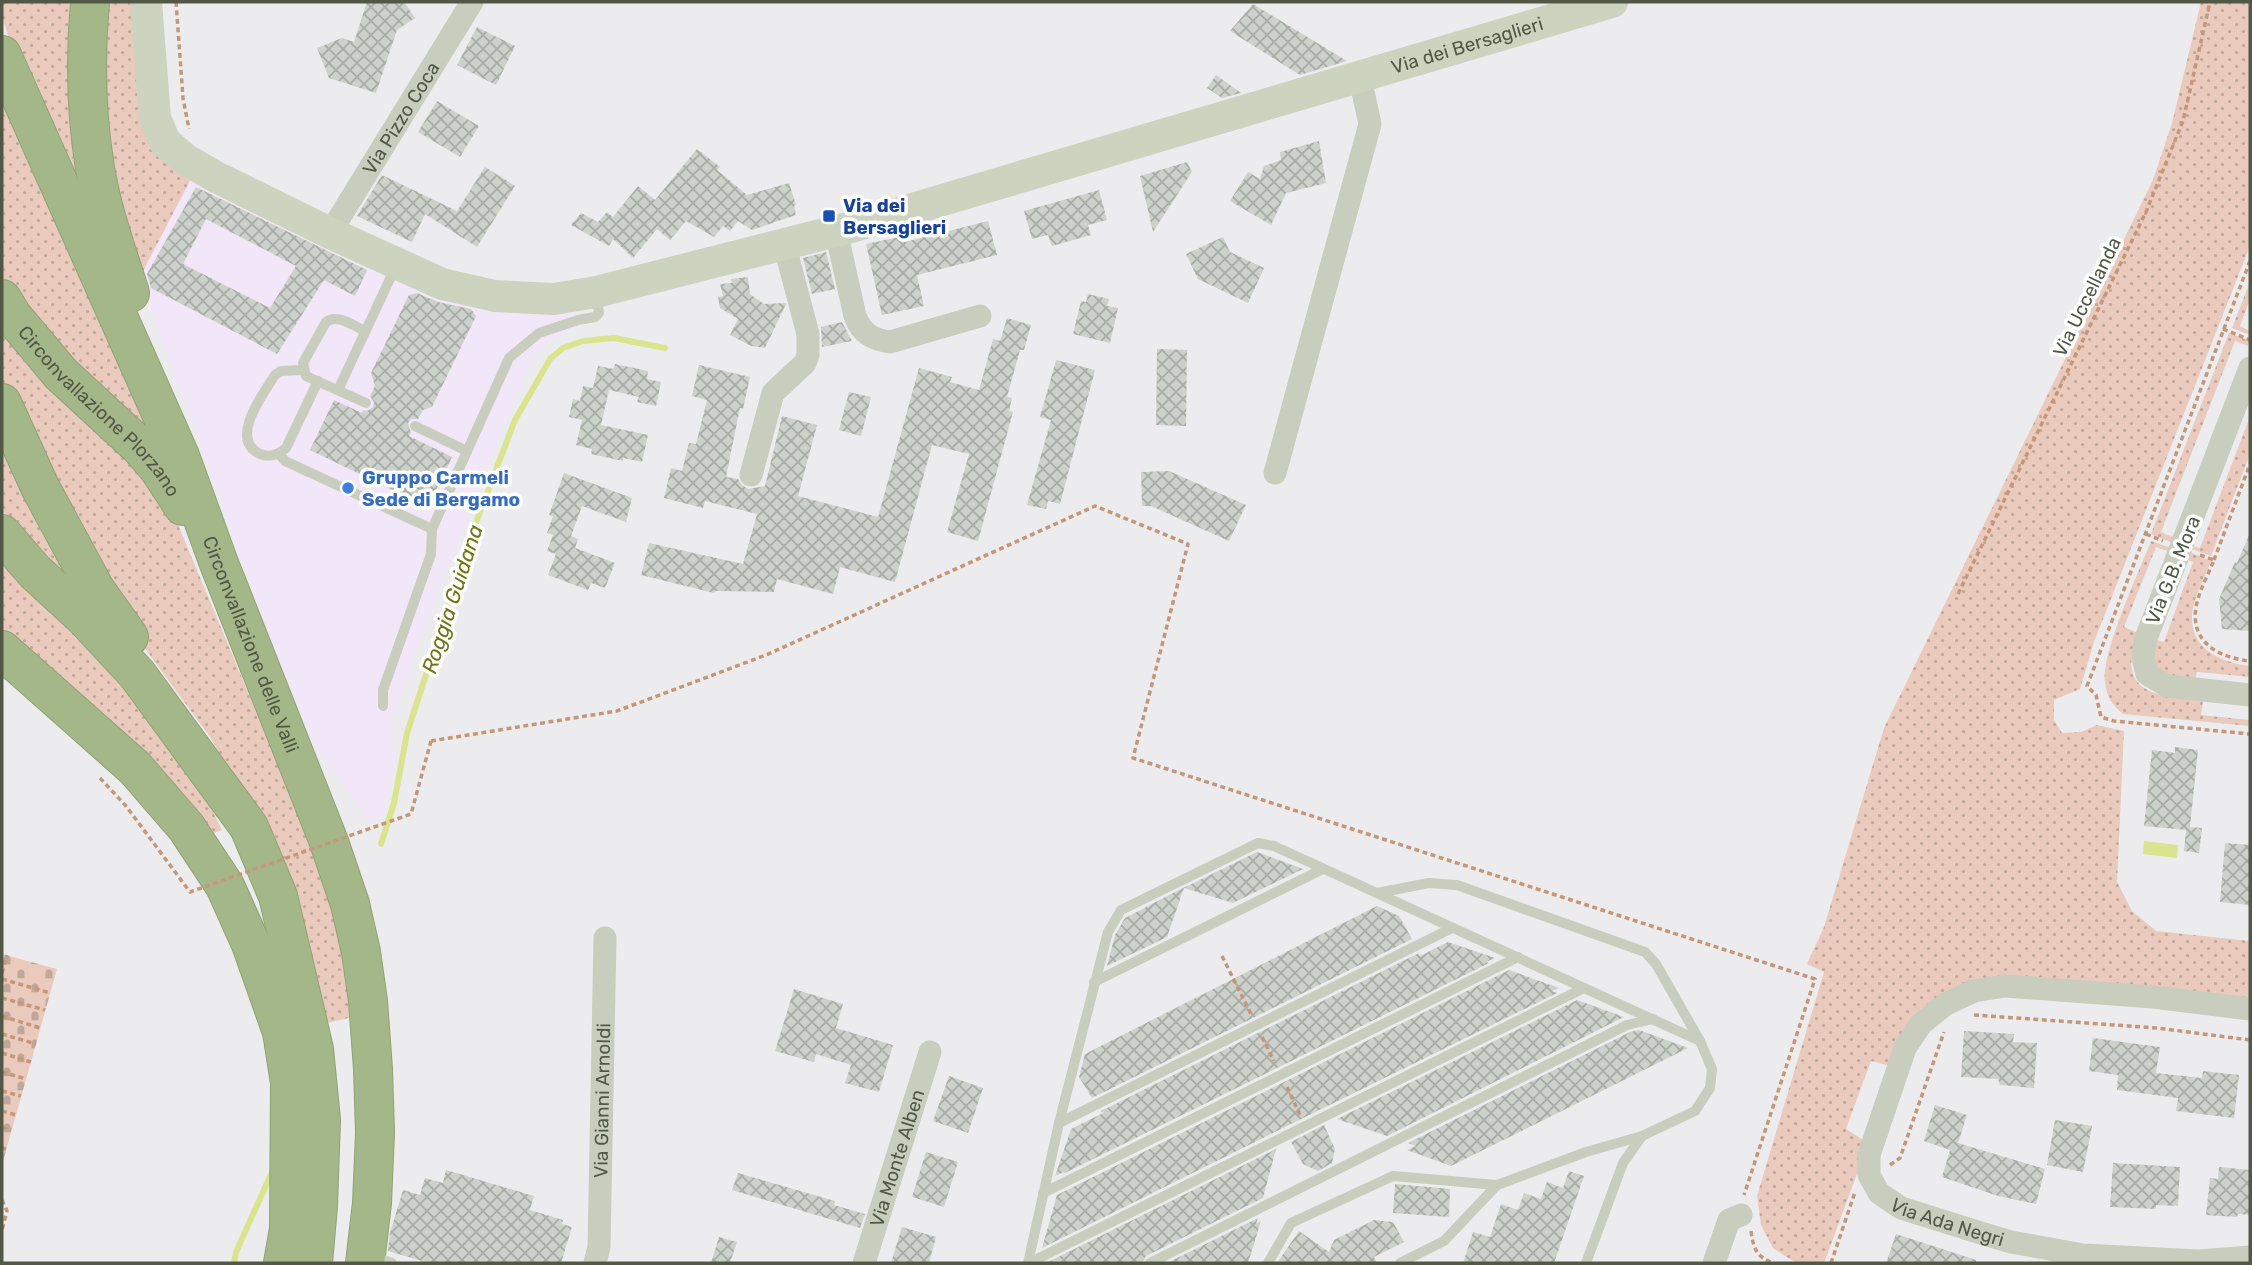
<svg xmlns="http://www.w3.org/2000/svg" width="2252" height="1265" viewBox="0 0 2252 1265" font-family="Rubik,sans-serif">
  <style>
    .commercial { fill: #f2e6f9 }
    .grass { fill: url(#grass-dots) }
    .cemetery { fill: url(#cemetery-stones) }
    .water { fill: #dae38e }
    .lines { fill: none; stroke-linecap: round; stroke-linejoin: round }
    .stream { stroke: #dae38e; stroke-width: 6 }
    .building { fill: url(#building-cross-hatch); fill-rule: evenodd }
    .highway-casing { stroke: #8fa373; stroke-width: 40 }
    .path { stroke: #c59778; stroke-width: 3.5; stroke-dasharray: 5 3.5; stroke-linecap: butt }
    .lane { stroke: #c8cdbe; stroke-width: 10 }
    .street { stroke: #c8cdbe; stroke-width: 23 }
    .secondary { stroke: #ccd4c0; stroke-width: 32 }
    .highway { stroke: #a4b788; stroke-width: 38 }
    .path-bridge { stroke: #c59778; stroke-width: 3.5; stroke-dasharray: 5 3.5; stroke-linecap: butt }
    .transit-dot { fill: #1a4fb4; stroke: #fff; stroke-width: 2.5 }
    .shop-dot { fill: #3f7fe0; stroke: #fff; stroke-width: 2.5 }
    .labels { text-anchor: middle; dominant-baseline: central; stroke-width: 7; stroke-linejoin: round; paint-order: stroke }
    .street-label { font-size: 19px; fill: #515846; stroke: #fff }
    .transit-label { font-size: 19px; font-weight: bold; fill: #164399; stroke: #fff; text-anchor: start }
    .shop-label { font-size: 19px; font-weight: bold; fill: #366cbe; stroke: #fff; text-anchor: start }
    .water-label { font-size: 21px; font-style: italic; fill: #6c7716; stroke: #fff }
  </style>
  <defs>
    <pattern id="grass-dots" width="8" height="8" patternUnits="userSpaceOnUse" patternTransform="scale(1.75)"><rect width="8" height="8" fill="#eacabd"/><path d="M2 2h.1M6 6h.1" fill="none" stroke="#c0a79b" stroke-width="1.8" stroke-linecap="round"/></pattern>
    <pattern id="cemetery-stones" width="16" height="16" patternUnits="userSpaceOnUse" patternTransform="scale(1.75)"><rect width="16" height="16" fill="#eacabd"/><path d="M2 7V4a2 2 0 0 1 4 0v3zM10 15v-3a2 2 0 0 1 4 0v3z" fill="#c0a79b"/></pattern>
    <pattern id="building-cross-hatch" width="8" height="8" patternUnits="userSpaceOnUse" patternTransform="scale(1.75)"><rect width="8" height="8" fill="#ccd1ca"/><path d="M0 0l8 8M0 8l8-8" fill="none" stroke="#a8aca6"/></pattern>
  </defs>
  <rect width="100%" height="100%" fill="#ececef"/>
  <path class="commercial" d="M192,177L268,220L367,270L474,309L517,315L577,313L579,326L550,341L535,355L500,436L426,624L392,720L393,771L380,819L369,821L315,745L266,628L140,277Z"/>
  <g class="grass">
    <path d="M2,2H84L112,279L10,42L3,19Z"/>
    <path d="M108,2H134L147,138C156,160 172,167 192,177L140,277L117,188L104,106Z"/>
    <path d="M2201,2H2250V246L2094,642L2080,689L2054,700V720L2062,733L2081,732L2097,725L2124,731L2117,882L2132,911L2156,931L2250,941V1001L1967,985L1891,1066L1871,1061L1846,1129L1865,1141L1857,1174L1824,1263H1796L1773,1248L1761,1225L1757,1196L1824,972L1807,964L1824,927L1884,728L2153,180L2172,123Z"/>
    <path d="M2,71L151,441L2,291Z"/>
    <path d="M2250,282V299L2240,326L2250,331V335L2232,328Z"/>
    <path d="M2,316L169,503L257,714L314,821L362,1015L327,1023L259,821L210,737L141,643L2,388Z"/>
    <path d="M2229,333L2250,341L2248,346L2235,341L2161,532L2175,538L2173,543L2151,534Z"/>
    <path d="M2250,416V454L2211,556L2192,549L2193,546L2200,548Z"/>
    <path d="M2,442L76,581L42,558L2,511Z"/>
    <path d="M2151,541L2171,548L2170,552L2156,547L2124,627L2138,633C2115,694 2156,696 2203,701L2201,715L2250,720V726L2123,714C2113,706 2106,696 2105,682C2101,653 2139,572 2151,541Z"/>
    <path d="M2,552L105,658L199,784L222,830L203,837L2,641Z"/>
    <path d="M2189,552L2211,561C2205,578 2192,599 2192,618C2191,650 2224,663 2250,666V677L2197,672L2195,680L2165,677L2152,662L2156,640L2164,642L2193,562L2186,559Z"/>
  </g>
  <path class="cemetery" d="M2,954L57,969L2,1165Z"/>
  <path class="water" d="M2144,841L2178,845L2177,858L2143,854Z"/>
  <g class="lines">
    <g class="stream">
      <path d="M381,844L394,803L407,733L472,533L515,420L550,359L563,348L583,341L614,338L665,348"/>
      <path d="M234,1263L236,1252L272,1172"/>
    </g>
  </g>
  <g class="building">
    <path d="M367,2H404L415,18L397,30L376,93L329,78L317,48L342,38L354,42Z"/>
    <path d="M1253,4L1347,61L1300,75L1230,31Z"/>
    <path d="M477,27L515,46L496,85L457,65Z"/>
    <path d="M1216,75L1241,93L1222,98L1207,88Z"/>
    <path d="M437,101L479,126L460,157L418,132Z"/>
    <path d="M1319,141L1326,183L1286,193L1271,225L1230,201L1248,172L1260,179L1264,166L1281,160L1280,152Z"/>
    <path d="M697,149L720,167L717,170L747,195L789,183L796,205L794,206L796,215L752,230L738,221L730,231L723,226L714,237L686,221L670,240L657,229L633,258L613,239L609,246L571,225L581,213L598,222L607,212L613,217L638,186L655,200Z"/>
    <path d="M1187,162L1192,172L1153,232L1140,176Z"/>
    <path d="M485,167L515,186L477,247L425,214L412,242L357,216L382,175L457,211Z"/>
    <path d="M196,187L367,270L355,296L324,280L277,354L151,288L147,274ZM206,219L296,266L270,308L183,264Z"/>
    <path d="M1099,190L1107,220L1088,225L1091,235L1052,246L1048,235L1032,239L1024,211Z"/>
    <path d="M988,221L997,255L917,275L924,306L882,315L866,244L908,235L909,241Z"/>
    <path d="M1223,237L1230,252L1264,268L1248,303L1198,279L1186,254Z"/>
    <path d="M826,252L835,289L812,294L803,258Z"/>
    <path d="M748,277L750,294L764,304L785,303L786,304L765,348L751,346L730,335L738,319L720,308L718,297L723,296L720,284L732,283L731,279Z"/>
    <path d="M417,293L438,302L471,309L476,316L432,407L423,410L418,419H411L408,423L411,433L409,436L452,457L428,507L310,450L334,400L362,413L363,410L367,411L373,407L374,402L370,396L375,386L371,373L409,295Z"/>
    <path d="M1088,294L1109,299L1107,306L1118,308L1110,343L1073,334L1081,301L1086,302Z"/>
    <path d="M1007,318L1031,325L1024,350H1020L1007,397L1012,398L1009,411L1013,412L978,541L947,532L969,454L932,445L895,582L840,567L833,594L777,579L774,592L715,591L714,593L641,575L649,543L743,564L757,514L705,501L703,508L664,498L671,468L682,471L689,443L696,444L707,400L692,396L699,365L750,377L743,409L740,408L726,477L738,479L742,485L748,489L765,486L782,416L817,425L798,496L878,517L919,368L952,377L950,382L979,390L993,339L1000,341Z"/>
    <path d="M842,322L852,341L822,347L821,327Z"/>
    <path d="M1157,349L1187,350L1186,426L1156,425Z"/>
    <path d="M1056,360L1095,370L1060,504L1048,501L1046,509L1027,505L1051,420L1040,417Z"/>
    <path d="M615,364L648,371L647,379L661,382L656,406L637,402L639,397L609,390L601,425L648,435L642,462L623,458V461L591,454L592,449L576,445L582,420L569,417L573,399L580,401L583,386L593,388L598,366L614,369Z"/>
    <path d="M849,392L871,397L861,436L839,430Z"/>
    <path d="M1169,471L1246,505L1229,541L1151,506H1142L1141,472Z"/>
    <path d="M564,473L632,498L626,522L582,506L571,536L578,539L575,548L615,563L605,588L591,583L588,590L548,575L556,554L547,551L553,535L547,533L553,516L549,515Z"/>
    <path d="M2250,533V631L2222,629L2219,599L2235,562L2237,563Z"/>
    <path d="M2175,747L2198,750L2190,827L2202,828L2199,853L2184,851L2186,830L2144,826L2152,750L2175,753Z"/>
    <path d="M2225,843L2250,845V905L2220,902Z"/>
    <path d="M1257,852L1303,869L1233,903L1184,888L1167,937L1107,966L1115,935L1125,918L1173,893Z"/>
    <path d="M1377,906L1399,916L1412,939L1092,1098L1079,1077L1085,1054Z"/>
    <path d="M1448,942L1495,958L1486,962L1489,963L1063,1174L1064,1172L1055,1176L1071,1129L1103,1113L1101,1111L1419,953L1420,956Z"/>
    <path d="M1509,970L1559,988L1552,991L1557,993L1283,1128L1282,1126L1281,1129L1042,1248L1057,1195Z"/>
    <path d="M794,989L843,1004L836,1028L893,1045L879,1092L845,1083L851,1065L816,1054L814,1062L775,1051Z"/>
    <path d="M1577,1000L1624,1017L1387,1136L1337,1119Z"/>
    <path d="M1639,1030L1688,1048L1451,1166L1407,1150L1416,1146L1408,1143L1630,1032Z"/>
    <path d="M1964,1031L2014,1034L2013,1042L2037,1043L2034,1088L2000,1085L1998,1079L1961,1077Z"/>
    <path d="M2093,1038L2160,1047L2156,1073L2202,1078L2203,1071L2239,1075L2234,1118L2176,1111L2178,1098L2117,1090L2118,1075L2089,1071Z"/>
    <path d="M949,1076L983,1088L968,1133L933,1121Z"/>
    <path d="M1935,1105L1967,1115L1958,1143L2045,1169L2036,1204L1998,1196L1942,1177L1950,1150L1924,1141Z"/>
    <path d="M2055,1120L2092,1126L2083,1172L2047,1165Z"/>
    <path d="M1324,1125L1335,1149L1332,1163L1318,1171L1303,1164L1291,1142Z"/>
    <path d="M1276,1149L1263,1198L1146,1256L1142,1263H1046Z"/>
    <path d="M926,1152L958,1162L944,1207L912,1197Z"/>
    <path d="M2113,1163L2180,1167L2178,1206L2156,1205V1209L2110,1207Z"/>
    <path d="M2219,1167L2250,1170V1215L2238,1214L2237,1217L2206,1215L2210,1178L2218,1179Z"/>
    <path d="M446,1170L534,1196L530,1210L563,1220L562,1224L572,1227L561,1263H429L388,1251L390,1233L403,1190L420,1195L425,1178L443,1183Z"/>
    <path d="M1569,1171L1584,1176L1554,1263H1463L1473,1232L1490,1237L1501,1204L1518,1210L1524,1193L1541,1199L1547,1182L1563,1188Z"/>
    <path d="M738,1173L835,1201L834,1205L865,1214L860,1228L732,1190Z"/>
    <path d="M1395,1184L1450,1189L1449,1217L1393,1213Z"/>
    <path d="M1258,1218L1256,1224L1261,1221L1248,1263H1167Z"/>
    <path d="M1374,1220L1393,1222L1404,1242L1374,1257L1377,1263H1277L1299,1231L1329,1252L1334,1240Z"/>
    <path d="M902,1227L936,1237L929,1263H891Z"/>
    <path d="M1896,1234L1976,1260V1263H1886Z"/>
    <path d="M719,1237L737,1242L730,1263H711Z"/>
  </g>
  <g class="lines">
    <defs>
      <g id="highway">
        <path d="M90,2C85,57 86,113 95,168C102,211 117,252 130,293"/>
        <path id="s6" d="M2,55L180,456L218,561L329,842L350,904L361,952L368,1001L373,1069L375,1133L372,1203L365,1263"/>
        <path id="s7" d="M2,299L13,317L61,374L139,446L159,469L183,506"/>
        <path d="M2,403L40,487L95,589L129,637"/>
        <path d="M2,534L35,572L84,617L137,674L249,827L278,896L314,1049L321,1120L318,1206L313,1263"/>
        <path d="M2,650L135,768L186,827L225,886L251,944L282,1032L290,1083L289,1229L283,1263"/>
      </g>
    </defs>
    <use href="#highway" class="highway-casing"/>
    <g class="path">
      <path d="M176,2L183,98L189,129"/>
      <path d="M2250,261L2087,686L2096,695L2101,717L2114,721L2250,734"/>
      <path d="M2223,329L2250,340"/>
      <path d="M2146,534L2163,541"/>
      <path d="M2200,555L2214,560C2208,575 2199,591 2196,607C2190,643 2220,658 2250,661"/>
      <path d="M2214,560L2250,464"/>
      <path d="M1958,594L2146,212L2183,121L2210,2"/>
      <path d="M431,741L617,711L766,655L1095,506L1188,544L1133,758L1815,979L1744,1195"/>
      <path d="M1222,956L1251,1014"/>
      <path d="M2,973L7,955"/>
      <path d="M2,979L50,993"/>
      <path d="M2,998L45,1010"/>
      <path d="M1974,1015L2157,1028L2250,1040"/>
      <path d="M2,1016L40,1028"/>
      <path d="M2,1034L36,1044"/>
      <path d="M1262,1037L1274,1061"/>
      <path d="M2,1053L31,1062"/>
      <path d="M2,1072L26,1079"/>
      <path d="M1287,1087L1300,1115"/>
      <path d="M2,1091L21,1096"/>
      <path d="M2,1111L16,1115"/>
      <path d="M2,1127L11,1130"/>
      <path d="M2,1148L6,1149"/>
      <path d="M1890,1165L1900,1158L1944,1032"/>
      <path d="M2,1200L7,1211L2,1230"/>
      <path d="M1751,1231C1753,1248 1757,1258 1774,1263"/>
      <path d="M1831,1263L1855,1192"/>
    </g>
    <g class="lane">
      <path d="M365,331C353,326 338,313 326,322L303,363L306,376L366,403"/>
      <path d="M303,370L281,371L275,375C264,393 228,439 260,454C270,458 278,455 286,448L318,381"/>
      <path d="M338,390L396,266"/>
      <path d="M415,426L467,451"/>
      <path d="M279,454L285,461L432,529L509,358L539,333L578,320L595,317L599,313L596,294"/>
      <path d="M383,706V690L431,554L432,529"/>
      <path d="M1377,893L1429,883L1457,885L1645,952L1656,964L1700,1041"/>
      <path d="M1094,982L1323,869"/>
      <path d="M1059,1123L1452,928"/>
      <path d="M1043,1193L1518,957"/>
      <path d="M371,1256L392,1263"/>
      <path d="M1028,1263L1059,1123L1108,932L1121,910L1258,843L1274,846L1700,1041L1712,1069L1710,1088L1695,1111L1642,1136L1623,1163L1586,1263"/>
      <path d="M1029,1263L1584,988"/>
      <path d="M1150,1263L1627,1025L1653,1019"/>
      <path d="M1268,1263L1291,1223L1393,1176L1497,1185L1586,1152L1642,1136"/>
      <path d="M1400,1263L1444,1241L1497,1185"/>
    </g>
    <g class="street">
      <path d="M836,231L855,316C862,334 872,339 890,342L980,316"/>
      <path id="s1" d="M330,233L472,2"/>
      <path d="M2250,368L2145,641L2143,658L2147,674L2167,686L2250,695"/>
      <path d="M1275,473L1370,124L1360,78"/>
      <path d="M751,475L773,393L805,363L808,355V334L784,243"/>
      <path id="s2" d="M2250,1009L2153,997L2005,986L1974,991L1946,1004L1921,1024L1905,1048L1869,1155V1175L1879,1193L1901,1208L1984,1234L2011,1242L2083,1255L2199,1261L2250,1257"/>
      <path id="s3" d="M595,1263L599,1247L605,938"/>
      <path id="s4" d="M864,1263L930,1052"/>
      <path d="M1714,1263L1729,1220L1741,1215"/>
    </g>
    <path class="secondary" id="s5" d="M146,2L155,118L165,142L185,159L216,177L330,233L442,284L495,296L554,299L596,292L848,228L1612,2"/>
    <use href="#highway" class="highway"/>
    <path class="path-bridge" d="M100,778L126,806L190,892L411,814L431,741"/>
  </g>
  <rect class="transit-dot" x="822" y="209" width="14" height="14" rx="3.5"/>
  <circle class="shop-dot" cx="348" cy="488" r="7"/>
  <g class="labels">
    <g class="street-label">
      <text stroke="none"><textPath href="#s5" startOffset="1516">Via dei Bersaglieri</textPath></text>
      <text stroke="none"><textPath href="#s1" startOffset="135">Via Pizzo Coca</textPath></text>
      <text transform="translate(2087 297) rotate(-64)">Via Uccellanda</text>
      <text stroke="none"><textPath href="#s7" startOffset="149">Circonvallazione Plorzano</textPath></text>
      <text transform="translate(2173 570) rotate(-68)">Via G.B. Mora</text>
      <text stroke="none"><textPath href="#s6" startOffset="640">Circonvallazione delle Valli</textPath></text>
      <text stroke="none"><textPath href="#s3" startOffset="163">Via Gianni Arnoldi</textPath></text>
      <text stroke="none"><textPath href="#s4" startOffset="110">Via Monte Alben</textPath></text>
      <text stroke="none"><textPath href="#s2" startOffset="598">Via Ada Negri</textPath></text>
    </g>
    <g class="transit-label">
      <text x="843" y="205">Via dei<tspan x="843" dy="22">Bersaglieri</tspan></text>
    </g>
    <g class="shop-label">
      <text x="362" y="477">Gruppo Carmeli<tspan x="362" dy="22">Sede di Bergamo</tspan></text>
    </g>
    <g class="water-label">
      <text transform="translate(452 599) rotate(-72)">Roggia Guidana</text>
    </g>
  </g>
  <rect width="2252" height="1265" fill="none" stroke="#515846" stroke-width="7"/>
</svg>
